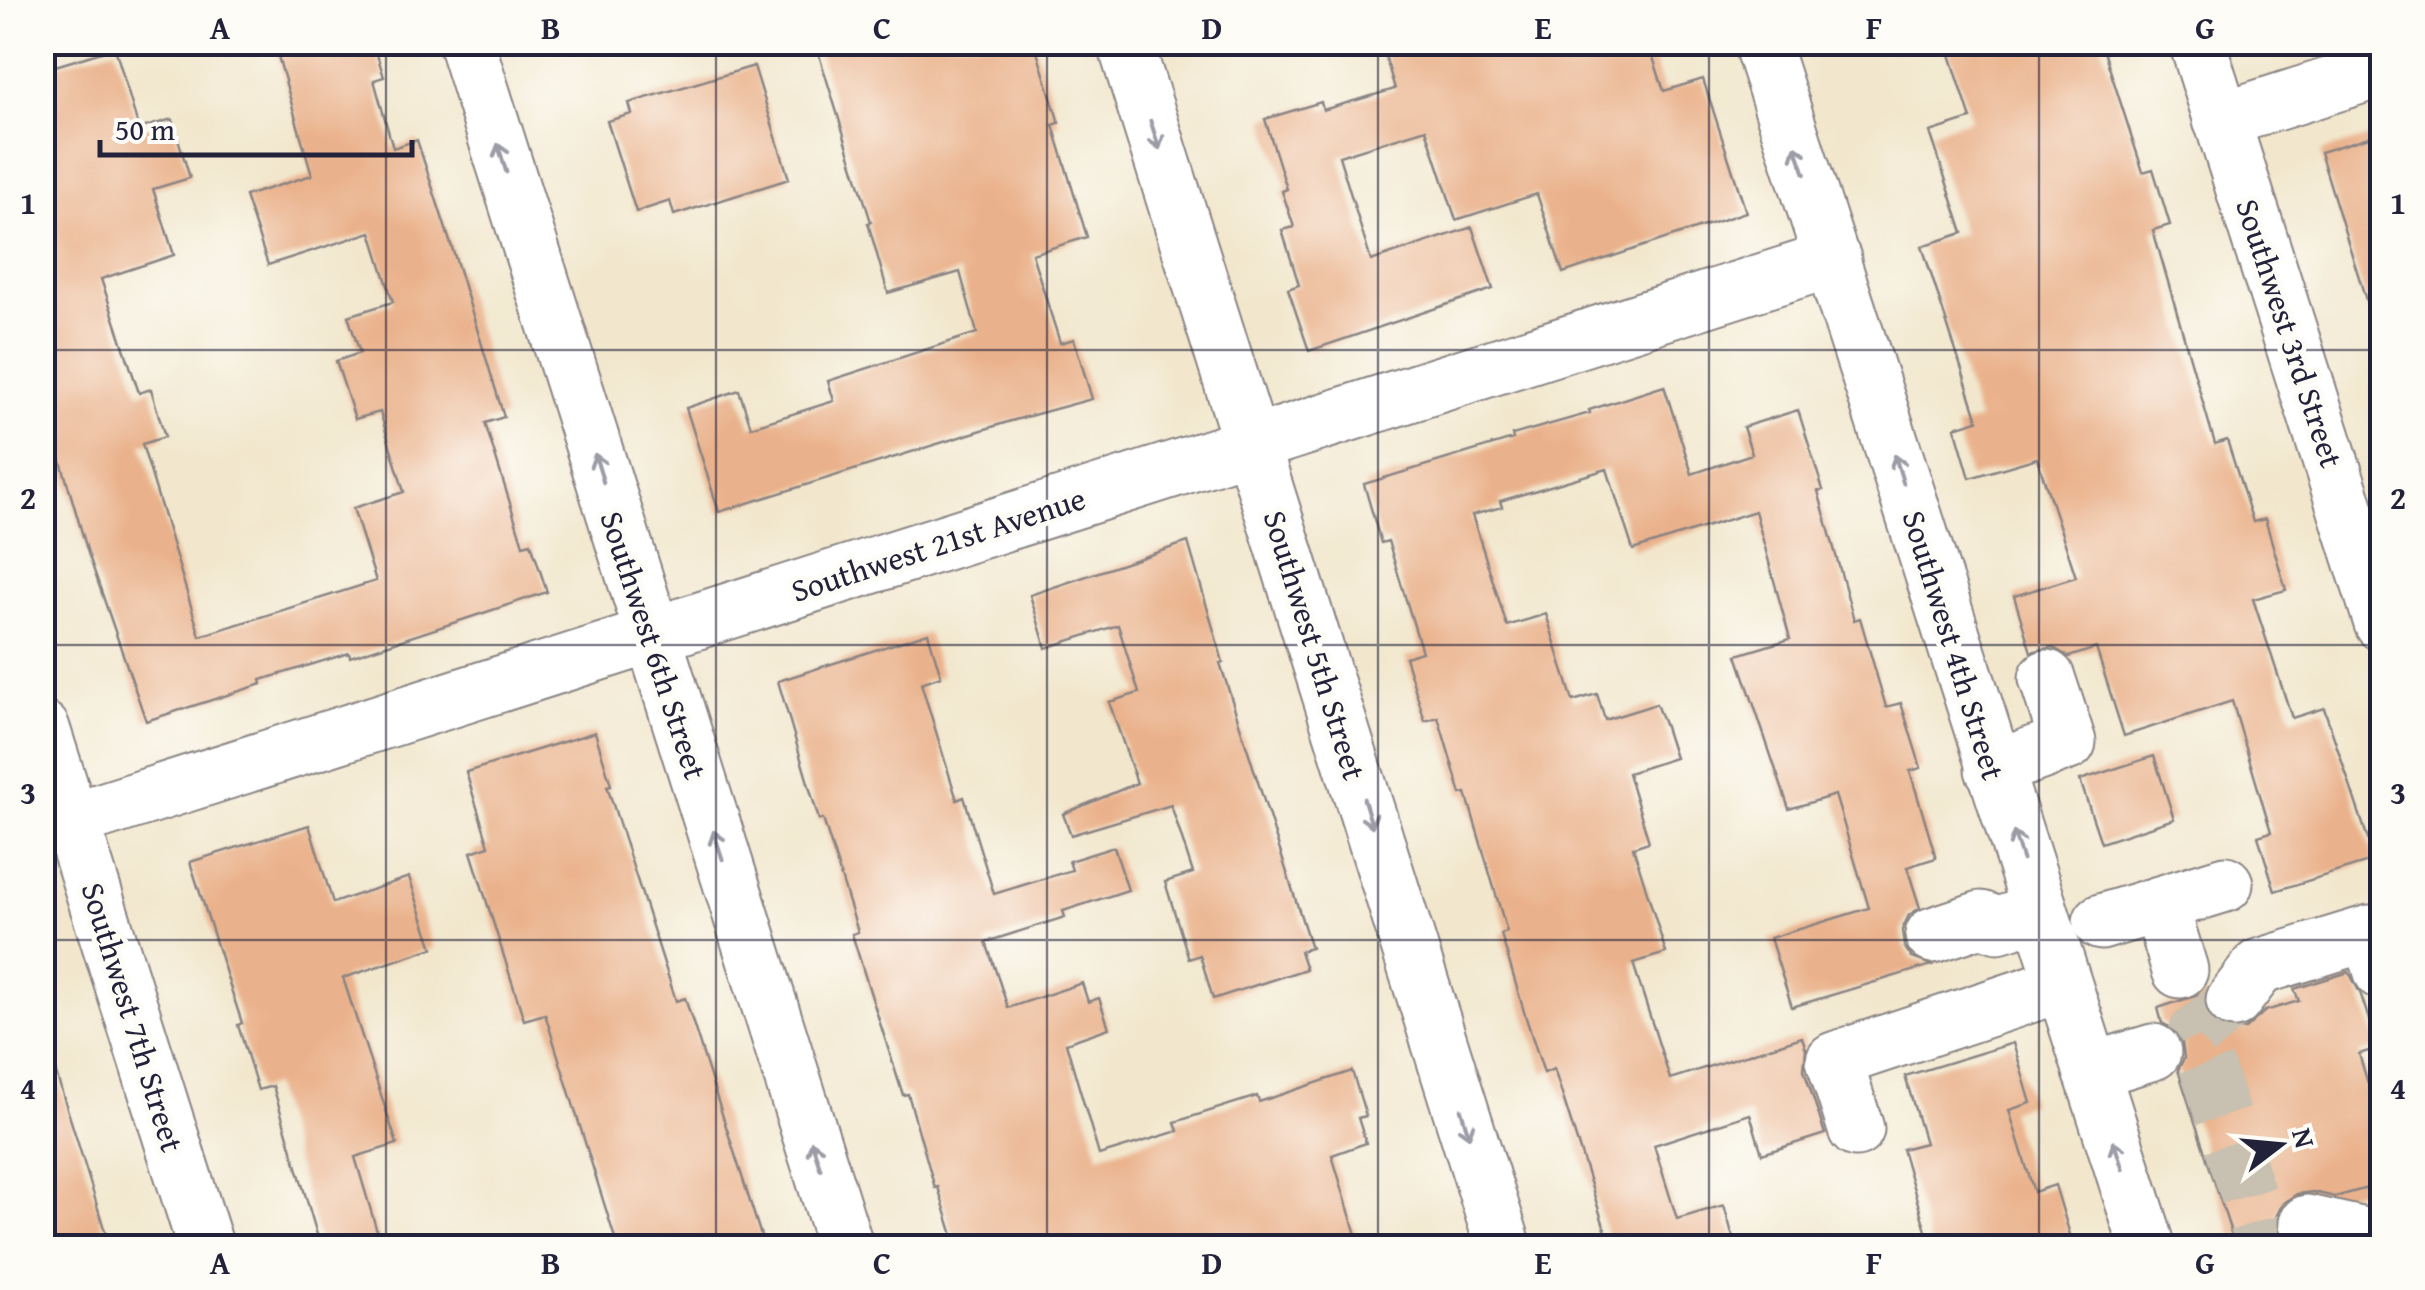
<svg xmlns="http://www.w3.org/2000/svg" width="2425" height="1290" viewBox="0 0 2425 1290" font-family="'Gentium Book Plus',serif">
  <style>
    .building { fill: #eab28c }
    .lines { fill: none; stroke-linecap: round; stroke-linejoin: round }
    .minor-tunnel { stroke: #c8c0b0; stroke-width: 55; stroke-dasharray: 55 28; stroke-linecap: butt }
    .minor-casing { stroke: #8a8484; stroke-width: 59 }
    .major-casing { stroke: #8a8484; stroke-width: 59 }
    .minor { stroke: #fff; stroke-width: 55 }
    .major { stroke: #fff; stroke-width: 55 }
    .oneway { stroke: #9c9ca7 }
    .grid { fill: none; stroke: #22223b; stroke-width: 2.5; stroke-opacity: 0.55 }
    .labels { text-anchor: middle; dominant-baseline: central; stroke-width: 10; stroke-linejoin: round; paint-order: stroke }
    .street-label { font-size: 32px; fill: #22223b; stroke: #fdfcf7 }
    .neatline { fill: none; stroke: #22223b; stroke-width: 4 }
    .grid-label { font-size: 32px; text-anchor: middle; font-weight: bold; fill: #22223b }
  </style>
  <rect width="100%" height="100%" fill="#fdfcf7"/>
  <filter id="ink" filterUnits="userSpaceOnUse"><feTurbulence type="fractalNoise" baseFrequency=".01" numOctaves="2"/><feDisplacementMap in="SourceGraphic" scale="20" xChannelSelector="R" yChannelSelector="G"/><feConvolveMatrix kernelMatrix="1 2 1 2 8 2 1 2 1" color-interpolation-filters="sRGB"/></filter>
  <filter id="wash" filterUnits="userSpaceOnUse"><feTurbulence type="fractalNoise" baseFrequency=".0048" numOctaves="4" result="noise"/><feDisplacementMap in="SourceGraphic" scale="40" xChannelSelector="R" yChannelSelector="G"/><feGaussianBlur stdDeviation="2.25" result="paint"/><feColorMatrix in="noise" values="0 0 0 0 0 0 0 0 0 0 0 0 0 0 0 0 0 1.4 0 .05"/><feComposite in="paint" operator="in"/></filter>
  <g filter="url(#wash)">
    <rect width="100%" height="100%" fill="#f2e7cd"/>
    <g id="blocks">
      <g class="building">
        <path d="M274,42H373L384,77L374,80L393,148L417,140L456,260L504,417L485,423L523,545L531,543L547,592L350,657L349,653L261,680L262,684L146,721L88,553L42,397V316L52,313L42,284V70L115,48L139,129L172,119L190,178L153,189L174,255L101,279L139,393L151,389L165,437L142,444L200,636L376,581L353,508L404,492L380,412L355,419L336,361L360,353L348,316L393,302L371,232L268,265L245,196L312,175Z"/>
        <path d="M815,42H1034L1059,123L1053,125L1087,237L1032,254L1060,343L1074,339L1092,399L1011,421L719,512L686,408L739,390L751,427L834,401L828,381L977,333L960,272L888,293L868,223L871,222Z"/>
        <path d="M1418,42H1648L1664,91L1703,79L1746,212L1563,273L1537,194L1456,220L1426,129L1339,156L1371,261L1472,227L1493,289L1309,351L1288,289L1299,285L1282,230L1294,227L1282,191L1287,189L1265,119L1321,102L1323,110L1395,89L1384,52Z"/>
        <path d="M1946,42H2101L2143,172L2153,169L2170,225L2153,230L2215,444L2227,440L2253,522L2265,519L2286,590L2253,599L2292,718L2324,708L2375,860L2275,891L2258,836L2271,832L2232,701L2124,736L2096,648L2069,657L2052,647L2031,652L2014,596L2076,577L2037,458L1970,478L1955,427L1978,420L1922,246L1963,233L1930,132L1971,119Z"/>
        <path d="M754,66L789,179L674,215L670,201L636,212L607,121L632,114L629,103Z"/>
        <path d="M2382,133V328L2375,329L2320,152Z"/>
        <path d="M1664,386L1692,474L1752,454L1743,427L1798,410L1823,490L1818,491L1854,620L1860,618L1886,707L1901,703L1921,768L1910,771L1936,858L1907,867L1920,908L1909,915L1902,930L1904,946L1912,958L1932,965L1792,1007L1770,938L1869,908L1835,795L1789,809L1737,655L1790,639L1755,511L1633,550L1607,469L1500,501L1502,507L1472,515L1507,626L1546,614L1573,701L1597,694L1605,720L1656,704L1665,727L1675,758L1628,773L1649,842L1633,847L1666,953L1633,963L1670,1079L1802,1037L1806,1049L1804,1070L1825,1134L1762,1154L1750,1114L1654,1145L1677,1219L1724,1205L1736,1248H1611L1554,1069L1544,1073L1525,1015L1501,934L1507,932L1466,793L1461,794L1438,717L1425,721L1405,657L1422,652L1388,541L1381,543L1364,484L1513,439L1512,435L1590,413L1589,410Z"/>
        <path d="M1188,542L1223,662L1220,663L1311,948L1300,951L1306,969L1213,999L1200,955L1189,959L1165,882L1193,873L1171,805L1071,835L1063,814L1137,783L1109,702L1139,693L1118,625L1046,648L1030,595Z"/>
        <path d="M928,633L941,676L921,683L957,800L964,797L994,894L1072,870L1069,861L1114,847L1128,890L1063,911L1065,917L986,942L1008,1008L1082,983L1088,1002L1099,998L1109,1028L1066,1043L1099,1155L1178,1131L1175,1122L1257,1096L1259,1102L1352,1071L1366,1116L1358,1118L1366,1143L1332,1155L1360,1248H957L938,1187L935,1188L908,1094L903,1095L872,998L852,934L858,932L823,819L819,820L778,681Z"/>
        <path d="M595,732L611,785L607,786L676,1001L685,998L762,1239L734,1248H618L545,1014L524,1020L471,852L489,846L466,772Z"/>
        <path d="M2154,756L2174,819L2101,843L2080,780Z"/>
        <path d="M309,825L333,903L409,877L433,948L343,978L397,1144L355,1157L382,1248H321L273,1086L258,1090L238,1025L242,1023L190,862Z"/>
        <path d="M2349,972L2361,995L2378,1048L2359,1054L2382,1129V1184L2335,1197L2313,1192L2297,1194L2283,1203L2276,1217L2278,1233L2288,1248H2236L2178,1070L2184,1058L2182,1042L2175,1030L2162,1023L2158,1008L2204,993L2205,1011L2214,1024L2229,1031L2245,1029L2265,1011L2299,1001L2294,989Z"/>
        <path d="M2013,1043L2031,1103L2009,1110L2034,1192L2055,1185L2074,1248H1931L1902,1149L1925,1143L1905,1076Z"/>
        <path d="M50,1054L81,1153L110,1248H42V1055Z"/>
      </g>
    </g>
  </g>
  <g filter="url(#ink)">
    <use href="#blocks" fill-opacity="0" stroke="#8a8484" stroke-width="2.5"/>
    <g class="lines">
      <path class="minor-tunnel" d="M2234,1000L2196,1033L2265,1248"/>
      <defs>
        <g id="minor">
          <path d="M466,42L846,1248"/>
          <path d="M1125,42L1504,1248"/>
          <path d="M1761,42C1893,443 2018,846 2148,1248"/>
          <path d="M2197,42L2382,623"/>
          <path d="M2221,120L2382,69"/>
          <path d="M1993,769L2068,742L2047,678"/>
          <path d="M42,830L1833,259"/>
          <path d="M2160,904L2225,884"/>
          <path d="M2101,922L2160,904L2180,970"/>
          <path d="M1933,935L1981,919L1998,925L2039,912"/>
          <path d="M2234,1000L2259,967L2370,933L2382,972"/>
          <path d="M2091,1071L2153,1052"/>
          <path d="M1856,1129L1834,1060L2062,984"/>
          <path d="M2307,1223L2370,1237L2382,1233"/>
        </g>
        <path id="major" d="M42,729L206,1248"/>
      </defs>
      <use href="#minor" class="minor-casing"/>
      <use href="#major" class="major-casing"/>
      <use href="#minor" class="minor"/>
      <use href="#major" class="major"/>
    </g>
    <defs><path id="oneway-shaft" d="M-6 0H5M1.5-3L5.5 0L1.5 3" fill="none" stroke-width="1.6" stroke-linecap="round" stroke-linejoin="round" transform="scale(2.5)"/></defs>
    <g class="oneway">
      <use href="#oneway-shaft" transform="translate(1155 135) rotate(72)"/>
      <use href="#oneway-shaft" transform="translate(502 158) rotate(-107)"/>
      <use href="#oneway-shaft" transform="translate(1800 160) rotate(-109)"/>
      <use href="#oneway-shaft" transform="translate(599 468) rotate(-107)"/>
      <use href="#oneway-shaft" transform="translate(1899 469) rotate(-107)"/>
      <use href="#oneway-shaft" transform="translate(1368 813) rotate(73)"/>
      <use href="#oneway-shaft" transform="translate(718 845) rotate(-108)"/>
      <use href="#oneway-shaft" transform="translate(2018 846) rotate(-108)"/>
      <use href="#oneway-shaft" transform="translate(1465 1123) rotate(73)"/>
      <use href="#oneway-shaft" transform="translate(816 1155) rotate(-108)"/>
      <use href="#oneway-shaft" transform="translate(2118 1155) rotate(-108)"/>
    </g>
  </g>
  <path class="grid" d="M386,42V1248M716,42V1248M1047,42V1248M1378,42V1248M1709,42V1248M2039,42V1248M42,350H2382M42,645H2382M42,940H2382"/>
  <g class="labels">
    <g class="street-label">
      <text transform="translate(2290 333) rotate(72)">Southwest 3rd Street</text>
      <text transform="translate(938 544) rotate(-18)">Southwest 21st Avenue</text>
      <text transform="translate(654 645) rotate(72)">Southwest 6th Street</text>
      <text transform="translate(1315 645) rotate(73)">Southwest 5th Street</text>
      <text transform="translate(1954 645) rotate(73)">Southwest 4th Street</text>
      <text transform="translate(133 1017) rotate(73)">Southwest 7th Street</text>
    </g>
  </g>
  <rect width="2425" height="1290" fill="none" stroke="#fdfcf7" stroke-width="110"/>
  <g transform="translate(2280 1145) rotate(74)" stroke="#fdfcf7" stroke-width="8" paint-order="stroke">
  <path d="M0-8L18 38L0 25L-18 38Z" fill="#22223b"/>
  <text y="-15" font-size="28" font-weight="bold" text-anchor="middle" fill="#22223b">N</text>
  </g>
  <path d="M100 140v15h312v-15" fill="none" stroke="#22223b" stroke-width="5"/>
  <text x="115" y="140" font-size="30" fill="#22223b" stroke="#fdfcf7" stroke-width="8" paint-order="stroke">50 m</text>
  <rect x="55" y="55" width="2315" height="1180" class="neatline"/>
  <g class="grid-label">
    <text x="220" y="39">A</text>
    <text x="551" y="39">B</text>
    <text x="882" y="39">C</text>
    <text x="1212" y="39">D</text>
    <text x="1543" y="39">E</text>
    <text x="1874" y="39">F</text>
    <text x="2205" y="39">G</text>
    <text x="28" y="214">1</text>
    <text x="2398" y="214">1</text>
    <text x="28" y="509">2</text>
    <text x="2398" y="509">2</text>
    <text x="28" y="804">3</text>
    <text x="2398" y="804">3</text>
    <text x="28" y="1099">4</text>
    <text x="2398" y="1099">4</text>
    <text x="220" y="1274">A</text>
    <text x="551" y="1274">B</text>
    <text x="882" y="1274">C</text>
    <text x="1212" y="1274">D</text>
    <text x="1543" y="1274">E</text>
    <text x="1874" y="1274">F</text>
    <text x="2205" y="1274">G</text>
  </g>
</svg>
